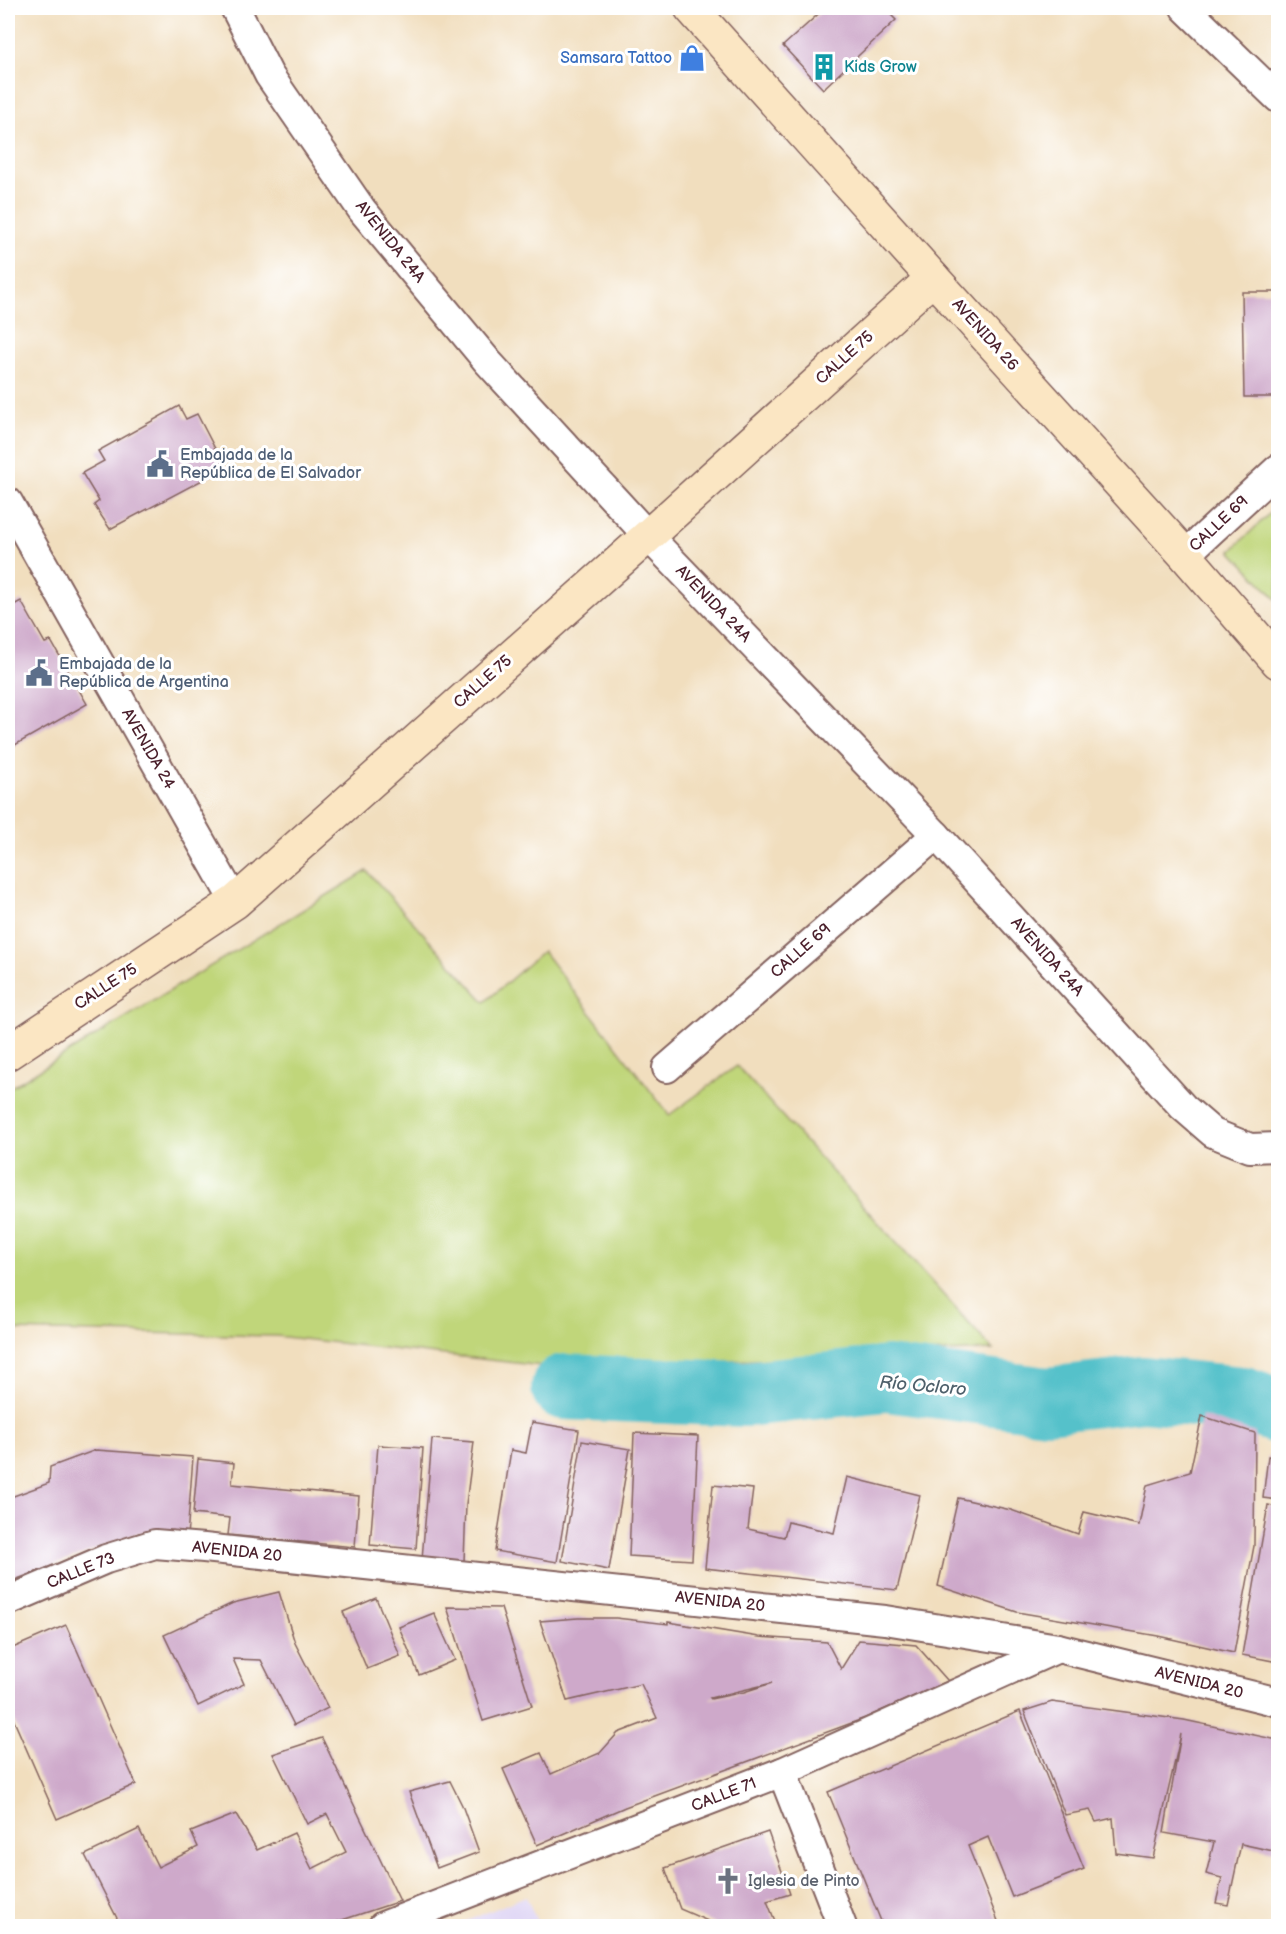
<svg xmlns="http://www.w3.org/2000/svg" width="1286" height="1934" viewBox="0 0 1286 1934" font-family="'Balsamiq Sans',sans-serif">
  <style>
    .built { fill: #dfd5f5 }
    .green { fill: #c0d67a; stroke: #857a52; stroke-width: 1.5 }
    .lines { fill: none; stroke-linecap: round; stroke-linejoin: round }
    .river { stroke: #54c1ca; stroke-width: 66 }
    .building { fill: #cea9ca; fill-rule: evenodd }
    .street-casing { stroke: #84625e; stroke-width: 32 }
    .secondary-casing { stroke: #84625e; stroke-width: 36 }
    .street { stroke: #fff; stroke-width: 28 }
    .secondary { stroke: #fbe6c3; stroke-width: 33 }
    .labels { text-anchor: middle; dominant-baseline: central; stroke-width: 6; stroke-linejoin: round; paint-order: stroke }
    .shop-label { font-size: 16px; fill: #366cbe; stroke: #fff; text-anchor: end }
    .culture-label { font-size: 16px; fill: #0d838f; stroke: #fff; text-anchor: start }
    .street-label { font-size: 16px; fill: #4a1f2b; stroke: #fff }
    .service-label { font-size: 16px; fill: #4e5e75; stroke: #fff; text-anchor: start }
    .worship-label { font-size: 16px; fill: #5b616d; stroke: #fff; text-anchor: start }
    .water-label { font-size: 18px; font-style: italic; fill: #4e606b; stroke: #fff }
  </style>
  <rect width="100%" height="100%" fill="#fff"/>
  <filter id="ink" filterUnits="userSpaceOnUse"><feTurbulence type="fractalNoise" baseFrequency=".0167" numOctaves="2"/><feDisplacementMap in="SourceGraphic" scale="12" xChannelSelector="R" yChannelSelector="G"/><feConvolveMatrix kernelMatrix="1 2 1 2 8 2 1 2 1" color-interpolation-filters="sRGB"/></filter>
  <filter id="wash" filterUnits="userSpaceOnUse"><feTurbulence type="fractalNoise" baseFrequency=".008" numOctaves="4" result="noise"/><feDisplacementMap in="SourceGraphic" scale="24" xChannelSelector="R" yChannelSelector="G"/><feGaussianBlur stdDeviation="1.35" result="paint"/><feColorMatrix in="noise" values="0 0 0 0 0 0 0 0 0 0 0 0 0 0 0 0 0 1.4 0 .05"/><feComposite in="paint" operator="in"/></filter>
  <g filter="url(#wash)">
    <rect width="100%" height="100%" fill="#f1debe"/>
    <path class="built" d="M526,1896L539,1926H455Z"/>
    <g class="green">
      <path d="M1278,505V601L1231,551Z"/>
      <path d="M367,871L485,1002L543,951L669,1115L737,1066L993,1350L561,1368L276,1336L8,1330V1089Z"/>
    </g>
    <g class="lines">
      <path class="river" d="M564,1387L745,1394L887,1379L1047,1400L1143,1389L1243,1399L1278,1411"/>
    </g>
    <g id="blocks">
      <g class="building">
        <path d="M825,8H884L896,20L823,89L783,46Z"/>
        <path d="M1242,292H1278V397H1244Z"/>
        <path d="M179,406L186,419L197,414L225,468L110,529L94,505L99,501L82,473L104,461L98,451Z"/>
        <path d="M21,601L45,643L51,641L87,704L8,749V608Z"/>
        <path d="M1202,1416L1255,1433L1254,1546L1234,1653L1158,1636L1017,1612L938,1586L958,1498L1011,1510L1078,1534L1084,1512L1139,1525L1147,1485L1190,1472Z"/>
        <path d="M532,1422L579,1430L557,1562L495,1551L511,1450L526,1453Z"/>
        <path d="M634,1433L698,1436L692,1560L629,1556Z"/>
        <path d="M432,1439L474,1442L466,1504L464,1562L422,1559Z"/>
        <path d="M582,1441L630,1449L609,1570L562,1561Z"/>
        <path d="M378,1445L423,1448L416,1549L370,1545Z"/>
        <path d="M96,1450L193,1457L187,1537L139,1533L12,1581L8,1580V1498L49,1483L50,1467Z"/>
        <path d="M1268,1456L1278,1457V1500L1263,1498Z"/>
        <path d="M198,1459L234,1463L232,1484L359,1496L355,1547L228,1535L230,1518L193,1514Z"/>
        <path d="M847,1477L920,1495L897,1590L705,1568L713,1485L753,1489L748,1529L784,1537L788,1522L834,1533Z"/>
        <path d="M1268,1505L1278,1507V1662L1242,1655Z"/>
        <path d="M279,1592L295,1643L328,1708L294,1725L261,1660L233,1659L244,1684L198,1706L164,1635L233,1603Z"/>
        <path d="M376,1598L400,1656L367,1669L343,1612Z"/>
        <path d="M447,1607L501,1608L532,1706L483,1721Z"/>
        <path d="M434,1613L455,1660L419,1675L399,1627Z"/>
        <path d="M578,1618H616L668,1624V1622L759,1637L827,1642L841,1669L859,1640L916,1645L948,1681L865,1718L625,1807L537,1845L503,1769L541,1753L551,1774L600,1753L618,1733L657,1718L641,1684L567,1701L540,1621ZM772,1683L744,1692L711,1699L710,1698Z"/>
        <path d="M66,1625L136,1784L57,1819L8,1707V1650Z"/>
        <path d="M1052,1702L1184,1720L1278,1740V1852L1241,1844L1228,1905L1216,1903L1222,1878L1206,1874L1214,1842L1164,1833L1181,1734L1153,1858L1116,1853L1113,1818L1096,1822L1090,1810L1065,1815L1024,1711Z"/>
        <path d="M1020,1711L1084,1869L1012,1897L988,1837L968,1846L1000,1926H883L828,1792Z"/>
        <path d="M322,1738L400,1901L324,1926H121L85,1855L139,1829L158,1867L198,1847L191,1832L236,1814L257,1850L294,1833L312,1869L346,1852L327,1814L307,1824L273,1754Z"/>
        <path d="M450,1781L462,1805L479,1852L437,1868L409,1792Z"/>
        <path d="M768,1832L790,1894L767,1901L777,1926H716L715,1924L680,1909L665,1868Z"/>
      </g>
    </g>
  </g>
  <g filter="url(#ink)">
    <use href="#blocks" fill-opacity="0" stroke="#84625e" stroke-width="1.5"/>
    <g class="lines">
      <defs>
        <g id="street">
          <path d="M235,8L269,75L362,210L488,362L648,536L936,835L1183,1107L1213,1133L1250,1148L1278,1147"/>
          <path d="M1185,8L1278,98"/>
          <path d="M8,502L235,902"/>
          <path d="M1185,555L1278,469"/>
          <path d="M667,1068L936,835"/>
          <path d="M8,1601L106,1559L155,1544L204,1548L885,1620L1058,1648L1278,1702"/>
          <path d="M782,1772L842,1926"/>
          <path d="M383,1926L782,1772L1058,1648"/>
        </g>
        <g id="secondary">
          <path d="M691,8L933,278L1185,555L1278,662"/>
          <path d="M8,1053L235,902L648,536L933,278"/>
        </g>
      </defs>
      <use href="#street" class="street-casing"/>
      <use href="#secondary" class="secondary-casing"/>
      <use href="#street" class="street"/>
      <use href="#secondary" class="secondary"/>
    </g>
  </g>
  <defs>
    <symbol id="shop-bare" viewBox="-9 -9 18 18"><path d="M-5-2.5h2.3a2.7 3.5 0 0 1 5.4 0H5L5.5 6h-11ZM-1.5-2.5h3a1.5 2.3 0 0 0-3 0Z" fill="#3f7fe0" stroke="#fff" stroke-width="2.5" paint-order="stroke"/></symbol>
    <symbol id="building-bare" viewBox="-9 -9 18 18"><path d="M-4-6H4V6H1V3H-1V6H-4ZM-2.5-4.3h1.7v1.8h-1.7ZM.8-4.3h1.7v1.8H.8ZM-2.5-1h1.7V.8h-1.7ZM.8-1h1.7V.8H.8Z" fill="#0f9aa8" stroke="#fff" stroke-width="2.5" paint-order="stroke"/></symbol>
    <symbol id="civic-bare" viewBox="-9 -9 18 18"><path d="M-.6-6.5H3V-4.5H.6V-3L4-1V1h2V6H-6V1h2V-1L-.6-3ZM-1.2 2.5V6h2.4V2.5Z" fill="#5c6f8a" stroke="#fff" stroke-width="2.5" paint-order="stroke"/></symbol>
    <symbol id="church-bare" viewBox="-9 -9 18 18"><path d="M-1.2-6h2.4v3.5h3.3v2.4h-3.3V6h-2.4V-.1h-3.3v-2.4h3.3Z" fill="#6b7280" stroke="#fff" stroke-width="2.5" paint-order="stroke"/></symbol>
  </defs>
  <g fill-rule="evenodd">
    <use href="#shop-bare" x="673" y="39" width="38" height="38"/>
    <use href="#building-bare" x="805" y="48" width="38" height="38"/>
    <use href="#civic-bare" x="141" y="445" width="38" height="38"/>
    <use href="#civic-bare" x="20" y="654" width="38" height="38"/>
    <use href="#church-bare" x="709" y="1862" width="38" height="38"/>
  </g>
  <g class="labels">
    <g class="shop-label">
      <text x="672" y="58">Samsara Tattoo</text>
    </g>
    <g class="culture-label">
      <text x="844" y="67">Kids Grow</text>
    </g>
    <g class="street-label">
      <text transform="translate(390 242) rotate(51)">AVENIDA 24A</text>
      <text transform="translate(985 335) rotate(48)">AVENIDA 26</text>
      <text transform="translate(845 358) rotate(-42)">CALLE 75</text>
      <text transform="translate(1219 524) rotate(-43)">CALLE 69</text>
      <text transform="translate(713 604) rotate(46)">AVENIDA 24A</text>
      <text transform="translate(483 682) rotate(-41)">CALLE 75</text>
      <text transform="translate(148 749) rotate(60)">AVENIDA 24</text>
      <text transform="translate(801 951) rotate(-41)">CALLE 69</text>
      <text transform="translate(1047 957) rotate(48)">AVENIDA 24A</text>
      <text transform="translate(106 987) rotate(-33)">CALLE 75</text>
      <text transform="translate(237 1552) rotate(6)">AVENIDA 20</text>
      <text transform="translate(81 1571) rotate(-22)">CALLE 73</text>
      <text transform="translate(720 1602) rotate(6)">AVENIDA 20</text>
      <text transform="translate(1199 1683) rotate(14)">AVENIDA 20</text>
      <text transform="translate(724 1795) rotate(-21)">CALLE 71</text>
    </g>
    <g class="service-label">
      <text x="180" y="455">Embajada de la<tspan x="180" dy="18">República de El Salvador</tspan></text>
      <text x="59" y="664">Embajada de la<tspan x="59" dy="18">República de Argentina</tspan></text>
    </g>
    <g class="worship-label">
      <text x="748" y="1881">Iglesia de Pinto</text>
    </g>
    <g class="water-label">
      <text transform="translate(923 1386) rotate(5)">Río Ocloro</text>
    </g>
  </g>
  <rect width="1286" height="1934" fill="none" stroke="#fff" stroke-width="30"/>
</svg>
